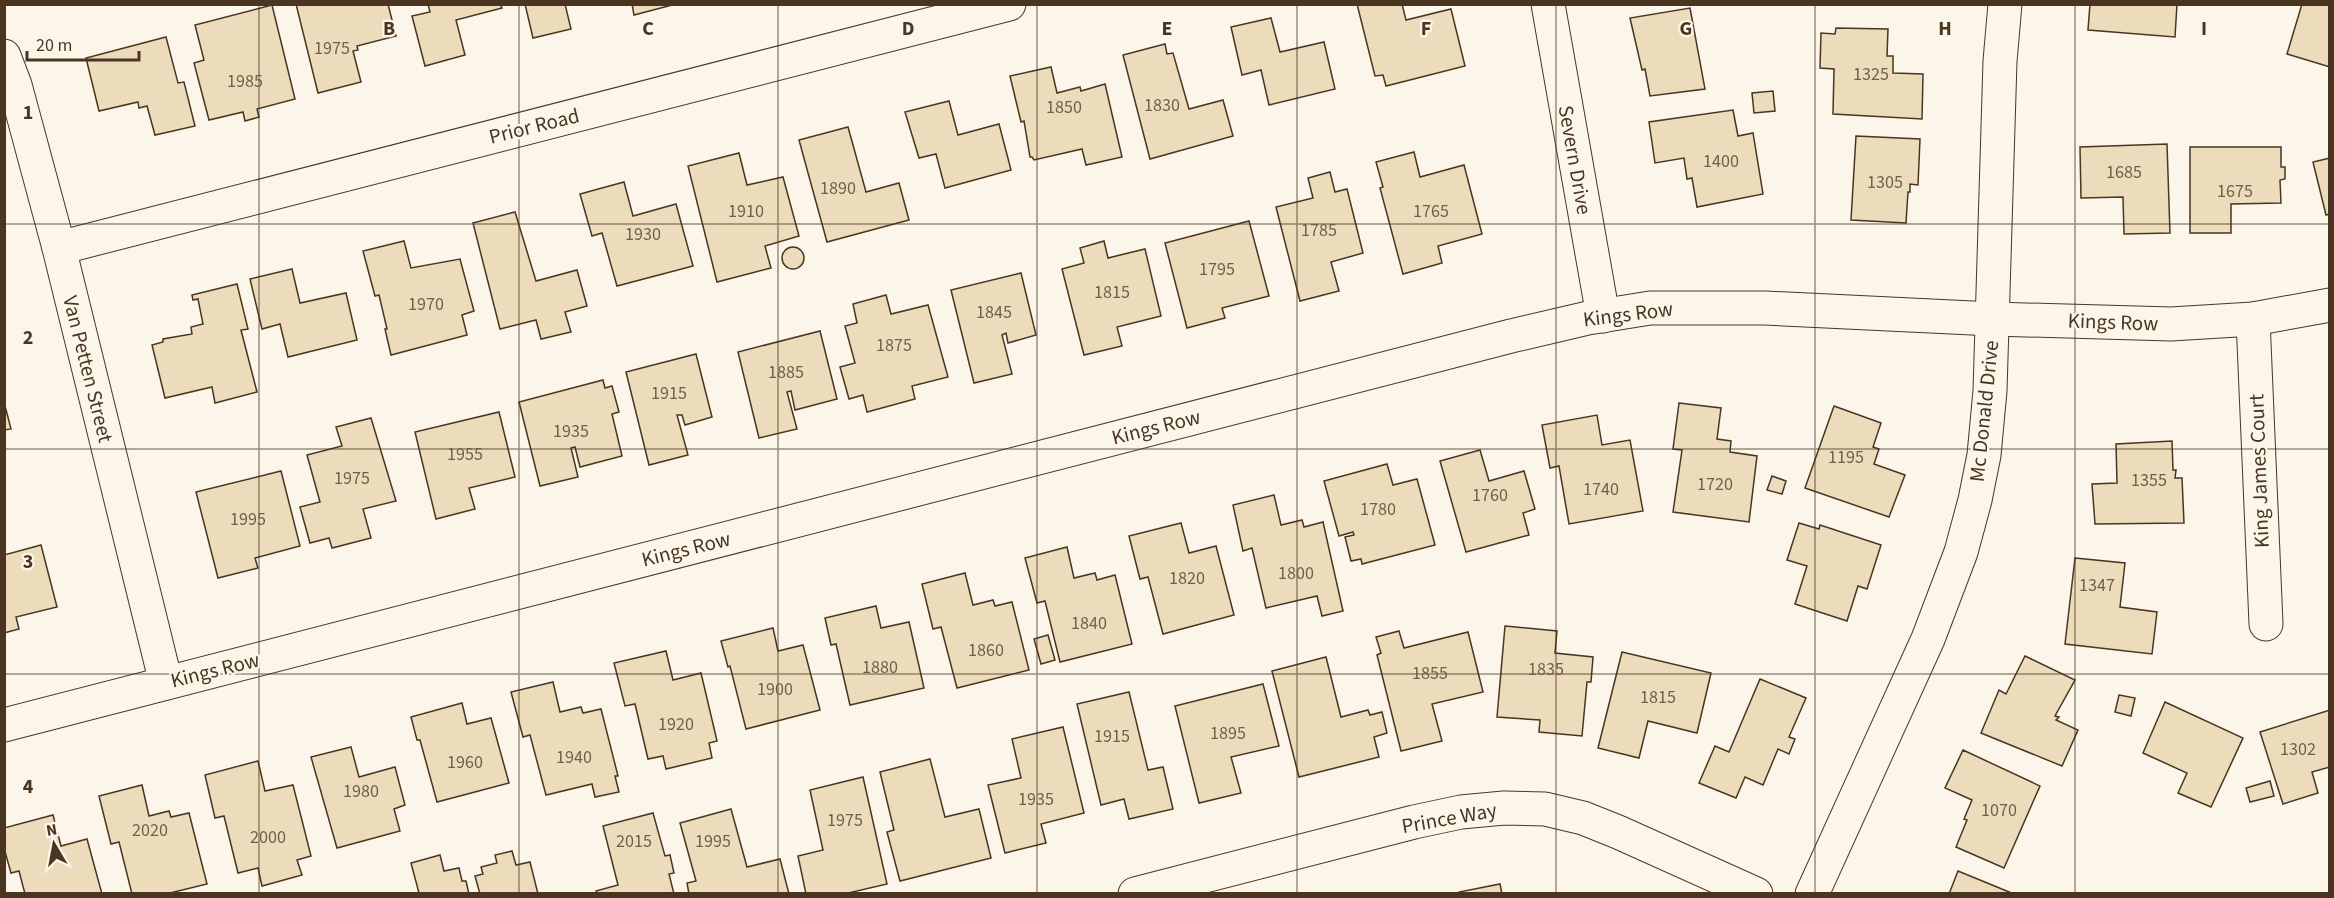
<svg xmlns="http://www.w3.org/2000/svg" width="2334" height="898" viewBox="0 0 2334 898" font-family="'Source Sans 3',sans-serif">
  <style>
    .building { fill: #ecdcbc; stroke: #4a3520; stroke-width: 1.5 }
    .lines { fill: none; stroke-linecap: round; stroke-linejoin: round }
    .minor-casing { stroke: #4a3520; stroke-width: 35 }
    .major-casing { stroke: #4a3520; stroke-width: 35 }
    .minor { stroke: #fbf6e9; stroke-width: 33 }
    .major { stroke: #fbf6e9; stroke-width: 33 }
    .grid { fill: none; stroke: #4a3520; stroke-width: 1.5; stroke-opacity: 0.55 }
    .labels { text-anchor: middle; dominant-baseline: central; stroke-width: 4.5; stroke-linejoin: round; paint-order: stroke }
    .number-label { font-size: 18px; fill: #725f47 }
    .street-label { font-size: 21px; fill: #4a3520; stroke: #fbf6e9 }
    .grid-label { font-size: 20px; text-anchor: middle; font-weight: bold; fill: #4a3520; stroke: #fbf6e9; stroke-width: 4.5; stroke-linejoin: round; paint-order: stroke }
  </style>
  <rect width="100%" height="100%" fill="#fbf6e9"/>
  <g class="building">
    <path d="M296,4H388L396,36L357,46L358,50L353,51L361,82L318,93Z"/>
    <path d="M428,4H500L502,8L456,20L465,55L425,66L412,16L430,12Z"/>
    <path d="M525,4H565L571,29L533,38Z"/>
    <path d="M632,4H676L634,15Z"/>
    <path d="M1357,4H1402L1406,20L1451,9L1465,66L1386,86L1383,75L1375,76Z"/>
    <path d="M2090,4H2177L2175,37L2088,30Z"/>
    <path d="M2302,4H2330V67L2287,54Z"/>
    <path d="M272,5L295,99L257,109L259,117L245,121L243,112L209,120L194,63L204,60L195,25Z"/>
    <path d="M1690,8L1705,89L1650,96L1645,69L1642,70L1630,18Z"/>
    <path d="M1271,18L1280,52L1324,42L1335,89L1269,105L1261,70L1242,75L1231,27Z"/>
    <path d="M1836,28L1888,29L1887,56H1893V73L1923,74L1922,119L1833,114L1834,69L1820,68L1821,33L1835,34Z"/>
    <path d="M166,37L178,83L184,82L195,126L155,135L147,106L139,108L138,102L99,111L86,58Z"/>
    <path d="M1165,44L1167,54L1173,53L1189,109L1223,100L1233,136L1150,159L1123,55Z"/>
    <path d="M1051,67L1057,93L1080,87L1081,91L1105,84L1122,157L1086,165L1082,149L1034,160L1032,157H1030L1024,121L1021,122L1010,76Z"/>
    <path d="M1773,91L1775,111L1754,113L1752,93Z"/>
    <path d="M949,101L958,135L999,124L1011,170L945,188L936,154L919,158L905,112Z"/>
    <path d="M1733,110L1738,136L1753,133L1763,194L1697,207L1692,178L1687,179L1684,158L1655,163L1649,122Z"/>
    <path d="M848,127L866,192L899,183L909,220L827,242L799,140Z"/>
    <path d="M1856,136L1920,139L1918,185L1910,184V192H1908L1906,223L1851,220Z"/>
    <path d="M2167,144L2170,233L2124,234L2123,197L2081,198L2080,147Z"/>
    <path d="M2190,147H2281V167H2285V179L2280,180L2281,203L2231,204V233H2190Z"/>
    <path d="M1414,152L1420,177L1464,165L1482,234L1438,246L1442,263L1403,274L1380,188L1383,187L1376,162Z"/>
    <path d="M739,153L747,185L783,177L799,236L765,246L771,268L717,282L688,166Z"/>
    <path d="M2330,158V214L2326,215L2313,162Z"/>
    <path d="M1330,172L1335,192L1347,189L1363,253L1331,262L1339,291L1300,301L1276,207L1313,198L1308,178Z"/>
    <path d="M624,182L633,216L676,204L693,266L617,286L602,233L592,236L580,194Z"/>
    <path d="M515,212L536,281L577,270L587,306L565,312L571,332L541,339L536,320L500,329L473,223Z"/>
    <path d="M1249,221L1269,296L1222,308L1225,318L1187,328L1165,243Z"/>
    <path d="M404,241L411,268L460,259L474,311L462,315L467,335L391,355L385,329H387L379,295L375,296L363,251Z"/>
    <path d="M1104,241L1108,258L1145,249L1161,316L1117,327L1122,346L1084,355L1062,269L1084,263L1080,248Z"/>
    <circle cx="793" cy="258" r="11"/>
    <path d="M292,269L300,303L346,293L357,340L288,357L280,324L262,329L250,279Z"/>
    <path d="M1021,273L1036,335L1008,343L1006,333L1002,335L1012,374L974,383L951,290Z"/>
    <path d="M237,284L248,329L241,330L257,392L215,403L212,387L165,398L152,345L163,342V339L192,334L191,327L203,324L198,299L193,300L192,295Z"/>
    <path d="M886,295L891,314L928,305L948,377L912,386L915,399L867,412L863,395L849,399L840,367L855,363L845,326L857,323L853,304Z"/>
    <path d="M820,331L837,399L795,410L791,391L787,392L797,429L759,438L738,352Z"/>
    <path d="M696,354L712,417L685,425L682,415H677L688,455L649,465L626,372Z"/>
    <path d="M603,380L605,388L612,386L619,412L612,414L622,456L580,467L575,447L571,448L578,477L540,486L519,402Z"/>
    <path d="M4,402L11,429L4,430Z"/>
    <path d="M1679,403L1721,408L1717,439L1731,441L1730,452L1757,456L1749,522L1673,512L1682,450L1673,449Z"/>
    <path d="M1834,406L1881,423L1873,447L1879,449L1874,464L1905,475L1889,517L1805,488Z"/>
    <path d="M499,412L515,477L469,488L475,509L436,519L415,432Z"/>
    <path d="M1597,415L1602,445L1630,440L1643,511L1569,524L1559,466L1550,468L1542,425Z"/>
    <path d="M371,418L396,501L363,509L371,538L332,548L329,538L310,543L300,507L320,502L307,455L342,446L336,427Z"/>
    <path d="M2172,441L2173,470H2176L2175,478H2182L2184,523L2095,524L2092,484L2117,483L2116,444Z"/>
    <path d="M1480,450L1489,481L1524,471L1535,509L1523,513L1529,535L1466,552L1440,461Z"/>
    <path d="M1387,464L1393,485L1417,479L1435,545L1362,564L1361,559L1351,561L1345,537L1354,535L1353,532L1339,536L1324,481Z"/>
    <path d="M281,471L300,546L255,558L258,568L218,578L196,492Z"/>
    <path d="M1772,476L1786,481L1782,494L1767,490Z"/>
    <path d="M1274,495L1281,525L1302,520L1304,527L1323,522L1343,611L1322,616L1317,596L1266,608L1252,548L1243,551L1233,505Z"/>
    <path d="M1181,523L1189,553L1216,546L1234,615L1163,634L1148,577L1140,579L1129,536Z"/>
    <path d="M1799,523L1819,529L1820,525L1881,545L1867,589L1858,586L1847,621L1795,604L1807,566L1787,560Z"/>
    <path d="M41,545L57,607L16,617L19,629L4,633V555Z"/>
    <path d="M1067,547L1074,578L1095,573L1097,580L1115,575L1132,644L1060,662L1045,601L1037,603L1025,558Z"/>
    <path d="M2075,558L2125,563L2120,607L2157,612L2152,654L2065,644Z"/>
    <path d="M965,573L973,605L993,600L995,606L1012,602L1029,670L957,688L941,627L933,629L922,584Z"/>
    <path d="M876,606L881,628L909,622L924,688L850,705L836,644L831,645L825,618Z"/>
    <path d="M1505,626L1557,631L1555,653L1593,657L1591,682H1587L1582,736L1539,732L1540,720L1497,717Z"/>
    <path d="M773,628L778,651L803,645L820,710L746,729L730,666L728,667L721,641Z"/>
    <path d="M1399,631L1404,648L1468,632L1483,692L1432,704L1442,741L1401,751L1377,655L1381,653L1376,637Z"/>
    <path d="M1048,635L1055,660L1041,664L1034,639Z"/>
    <path d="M666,651L673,680L701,673L717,741L709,743L712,758L666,769L663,756L648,759L635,704L625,706L614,663Z"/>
    <path d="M1622,652L1711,673L1697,733L1648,721L1639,758L1598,748Z"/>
    <path d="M2025,656L2075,680L2055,716L2059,717L2056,720L2078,730L2062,766L1981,733L1999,690L2006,694Z"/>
    <path d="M1326,657L1341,717L1368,710L1370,715L1382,712L1387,733L1374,737L1379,757L1299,777L1272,671Z"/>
    <path d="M1760,679L1806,698L1789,737L1795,739L1789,754L1778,749L1763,785L1745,777L1736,798L1699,783L1715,746L1729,752Z"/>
    <path d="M553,682L560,712L581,707L583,713L601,709L618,776H615L619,792L595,797L592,784L546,795L530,735L523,737L511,692Z"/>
    <path d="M1263,684L1279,746L1231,757L1241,793L1199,803L1175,706Z"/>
    <path d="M1129,692L1148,770L1163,767L1173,809L1129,819L1124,799L1101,805L1077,704Z"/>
    <path d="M2119,695L2135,698L2131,716L2115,712Z"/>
    <path d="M2165,702L2243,738L2211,807L2178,793L2187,773L2143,753Z"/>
    <path d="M462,703L467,724L491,718L509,783L437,802L420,740H417L411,717Z"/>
    <path d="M2330,710V767L2312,772L2318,793L2283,804L2260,732Z"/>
    <path d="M1063,727L1084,813L1041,824L1046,843L1005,853L988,785L1021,778L1012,739Z"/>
    <path d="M351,747L359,777L395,767L405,805L394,809L400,831L337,848L311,757Z"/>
    <path d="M1963,750L2040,786L2004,868L1956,847L1967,820L1964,819L1972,800L1945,788Z"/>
    <path d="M930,759L945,817L979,809L991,858L900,881L887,832L894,830L880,772Z"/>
    <path d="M258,761L265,791L293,785L311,856L297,860L302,875L262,886L258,868L238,873L224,816L215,818L205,775Z"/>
    <path d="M863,777L887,884L844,894H806L798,856L823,850L810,790Z"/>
    <path d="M2270,781L2274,796L2250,802L2246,788Z"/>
    <path d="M142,785L149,816L169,811L171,817L189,813L207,884L166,894H132L119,842L111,844L99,796Z"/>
    <path d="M731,809L747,867L780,859L789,894H689L687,883L696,881L680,823Z"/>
    <path d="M653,813L665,856L670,855L674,873L669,874L674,894H597L596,891L618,885L603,826Z"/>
    <path d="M53,815L61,846L87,839L102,894H25L19,871L11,873L4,848V828Z"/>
    <path d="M512,851L516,865L530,862L538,894H480L475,876L483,874L481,867L497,863L495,855Z"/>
    <path d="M440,855L444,871L459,868L462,881H466L469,894H416L419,893L411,863Z"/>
    <path d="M1958,871L2014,894H1949Z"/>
    <path d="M1500,884L1502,894H1459V892Z"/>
  </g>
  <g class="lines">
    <defs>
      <g id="minor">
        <path d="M1548,4L1603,316"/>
        <path d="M4,56L15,85L59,248L166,683"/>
        <path d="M59,248L1009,4"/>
        <path d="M2253,319L2266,624"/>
        <path d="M1135,894L1414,822L1461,812L1504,808L1545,809L1583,818L1618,832L1756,894"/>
        <path d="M1812,894L1928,639L1961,552L1975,500L1984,455L1990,391L2000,61L2005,4"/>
      </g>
      <path id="major" d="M4,725L1511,336L1588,318L1650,308H1765L1993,319L2171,324L2253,319L2330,305"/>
    </defs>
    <use href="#minor" class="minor-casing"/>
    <use href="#major" class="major-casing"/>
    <use href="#minor" class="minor"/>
    <use href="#major" class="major"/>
  </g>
  <path class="grid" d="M259,4V894M519,4V894M778,4V894M1037,4V894M1297,4V894M1556,4V894M1815,4V894M2075,4V894M4,224H2330M4,449H2330M4,674H2330"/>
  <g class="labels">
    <g class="number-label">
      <text x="332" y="48">1975</text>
      <text x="1871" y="74">1325</text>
      <text x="245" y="81">1985</text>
      <text x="1162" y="105">1830</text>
      <text x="1064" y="107">1850</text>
      <text x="1721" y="161">1400</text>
      <text x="2124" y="172">1685</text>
      <text x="1885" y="182">1305</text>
      <text x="838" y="188">1890</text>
      <text x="2235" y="191">1675</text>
      <text x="746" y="211">1910</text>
      <text x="1431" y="211">1765</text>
      <text x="1319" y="230">1785</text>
      <text x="643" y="234">1930</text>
      <text x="1217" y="269">1795</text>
      <text x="1112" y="292">1815</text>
      <text x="426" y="304">1970</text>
      <text x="994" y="312">1845</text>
      <text x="894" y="345">1875</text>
      <text x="786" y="372">1885</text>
      <text x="669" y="393">1915</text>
      <text x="571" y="431">1935</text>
      <text x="465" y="454">1955</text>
      <text x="1846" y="457">1195</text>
      <text x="352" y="478">1975</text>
      <text x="2149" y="480">1355</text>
      <text x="1715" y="484">1720</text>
      <text x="1601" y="489">1740</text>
      <text x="1490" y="495">1760</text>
      <text x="1378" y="509">1780</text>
      <text x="248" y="519">1995</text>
      <text x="1296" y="573">1800</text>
      <text x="1187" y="578">1820</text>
      <text x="2097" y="585">1347</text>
      <text x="1089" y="623">1840</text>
      <text x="986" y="650">1860</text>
      <text x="880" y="667">1880</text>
      <text x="1546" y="669">1835</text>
      <text x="1430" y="673">1855</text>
      <text x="775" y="689">1900</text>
      <text x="1658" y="697">1815</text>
      <text x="676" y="724">1920</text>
      <text x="1228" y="733">1895</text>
      <text x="1112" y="736">1915</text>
      <text x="2298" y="749">1302</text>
      <text x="574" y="757">1940</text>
      <text x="465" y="762">1960</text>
      <text x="361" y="791">1980</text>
      <text x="1036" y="799">1935</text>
      <text x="1999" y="810">1070</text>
      <text x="845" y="820">1975</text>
      <text x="150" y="830">2020</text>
      <text x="268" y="837">2000</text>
      <text x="634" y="841">2015</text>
      <text x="713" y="841">1995</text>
    </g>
    <g class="street-label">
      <text transform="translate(534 126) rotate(-14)">Prior Road</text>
      <text transform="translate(1575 160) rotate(80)">Severn Drive</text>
      <text transform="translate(1628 314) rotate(-7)">Kings Row</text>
      <text transform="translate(2113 322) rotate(2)">Kings Row</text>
      <text transform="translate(88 369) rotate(76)">Van Petten Street</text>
      <text transform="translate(1984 411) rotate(-84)">Mc Donald Drive</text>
      <text transform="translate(1156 427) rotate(-14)">Kings Row</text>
      <text transform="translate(2259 471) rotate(-92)">King James Court</text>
      <text transform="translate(686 549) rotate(-14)">Kings Row</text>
      <text transform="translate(215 670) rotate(-14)">Kings Row</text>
      <text transform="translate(1449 818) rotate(-10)">Prince Way</text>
    </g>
  </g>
  <g class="grid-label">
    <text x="389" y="35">B</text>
    <text x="648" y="35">C</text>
    <text x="908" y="35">D</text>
    <text x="1167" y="35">E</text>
    <text x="1426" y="35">F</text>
    <text x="1686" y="35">G</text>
    <text x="1945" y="35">H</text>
    <text x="2204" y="35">I</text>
    <text x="28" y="119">1</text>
    <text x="28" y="344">2</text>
    <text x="28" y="568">3</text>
    <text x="28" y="793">4</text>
  </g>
  <rect width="2334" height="898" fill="none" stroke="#4a3520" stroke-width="12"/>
  <g transform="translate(54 844) rotate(350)" stroke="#fbf6e9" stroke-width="4.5" paint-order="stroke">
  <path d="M0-4.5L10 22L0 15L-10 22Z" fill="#4a3520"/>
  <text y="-9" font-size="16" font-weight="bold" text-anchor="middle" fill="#4a3520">N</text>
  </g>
  <path d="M27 51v9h112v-9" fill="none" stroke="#4a3520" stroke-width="3"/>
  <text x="36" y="51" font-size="18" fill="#4a3520" stroke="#fbf6e9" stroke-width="4.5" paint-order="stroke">20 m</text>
</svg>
